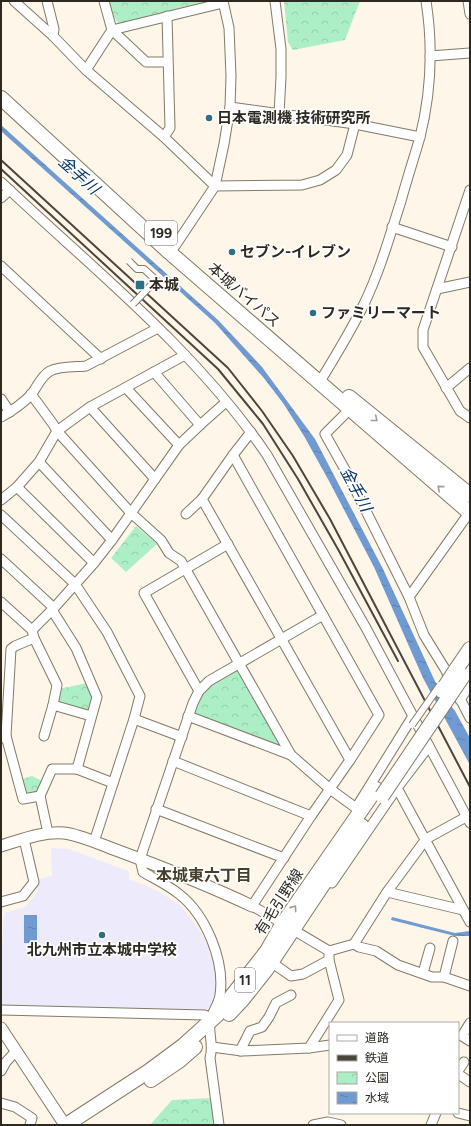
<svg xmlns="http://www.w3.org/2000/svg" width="471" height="1126" viewBox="0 0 471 1126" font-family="Figtree,'Noto Sans JP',sans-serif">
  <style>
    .education { fill: #edeafc }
    .park { fill: url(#park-crowns) }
    .water { fill: url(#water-ripples) }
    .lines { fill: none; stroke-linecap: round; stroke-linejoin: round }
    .minor-casing { stroke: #847a66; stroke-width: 11 }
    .tertiary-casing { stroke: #847a66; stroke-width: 13 }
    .primary-casing { stroke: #847a66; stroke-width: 16 }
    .trunk-casing { stroke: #847a66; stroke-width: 16 }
    .minor { stroke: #fff; stroke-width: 9 }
    .tertiary { stroke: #fff; stroke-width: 11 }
    .primary { stroke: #fff; stroke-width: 14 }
    .trunk { stroke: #fff; stroke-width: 14 }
    .rail { stroke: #4b463d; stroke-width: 2 }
    .pedestrian-bridge-casing { stroke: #847a66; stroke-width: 8; stroke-linecap: butt }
    .primary-bridge-casing { stroke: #847a66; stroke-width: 16; stroke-linecap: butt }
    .pedestrian-bridge { stroke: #fff; stroke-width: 6 }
    .primary-bridge { stroke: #fff; stroke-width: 14 }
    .oneway { stroke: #a19f9c }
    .poi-dot { fill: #306e84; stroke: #fff; stroke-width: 1.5 }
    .labels { text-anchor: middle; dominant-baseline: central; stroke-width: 3.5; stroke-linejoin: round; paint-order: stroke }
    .shield { fill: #fff; stroke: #6d6a64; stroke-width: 1 }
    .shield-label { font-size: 14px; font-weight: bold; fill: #2e2a22 }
    .poi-label { font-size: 15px; font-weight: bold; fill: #2e2a22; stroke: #fff; text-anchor: start }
    .street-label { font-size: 15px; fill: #2e2a22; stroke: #fff }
    .water-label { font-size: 16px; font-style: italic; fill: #043263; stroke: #fff }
    .neighbourhood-label { font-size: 16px; font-weight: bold; fill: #483e2c; stroke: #fff }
  </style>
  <defs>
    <pattern id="park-crowns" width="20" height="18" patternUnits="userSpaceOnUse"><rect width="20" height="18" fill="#acefc7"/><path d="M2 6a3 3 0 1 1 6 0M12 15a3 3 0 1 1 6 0" fill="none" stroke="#94cdab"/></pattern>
    <pattern id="water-ripples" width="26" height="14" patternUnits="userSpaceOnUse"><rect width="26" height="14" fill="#709bd2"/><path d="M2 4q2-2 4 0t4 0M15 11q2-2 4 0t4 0" fill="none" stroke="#5c7faa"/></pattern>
  </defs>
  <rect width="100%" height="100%" fill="#fdf6e9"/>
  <path class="education" d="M51,848L69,849L128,871L129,873V879L158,891L180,905L198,927L213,958L217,976V989L212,1006L204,1011L1,1007V969L4,913L25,907L38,892L35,880L52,876Z"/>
  <g class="park">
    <path d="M109,1H214L119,25L113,15Z"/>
    <path d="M284,1H360L345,40L293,50L288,42Z"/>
    <path d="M136,526L157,544L126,572L111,558Z"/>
    <path d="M238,669L280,743L276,746L192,715C204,686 212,683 238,669Z"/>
    <path d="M87,683L93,697L88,713L59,704L57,699L59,689Z"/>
    <path d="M32,776L42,781L36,793L25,794L22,779Z"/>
    <path d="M213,1098L214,1125H150L172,1100Z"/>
  </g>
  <g class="water">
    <path d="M1,125L218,320L262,367L315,439L383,569L440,692L455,711L470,738V765L423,678L374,567L329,481L304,436L283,403L263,377L215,323L1,131Z"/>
    <rect x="24" y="915" width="13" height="28"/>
    <path d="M392,917L455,933L470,931V936H455L391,920Z"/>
  </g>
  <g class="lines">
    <defs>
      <g id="minor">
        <path d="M14,1L53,36L86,70L164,137L215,186L302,185L320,180L336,170L347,155L355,124"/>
        <path d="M47,1L54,29L53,36"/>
        <path d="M104,1L112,30L146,62H167"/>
        <path d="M275,1L281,49V77L279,114"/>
        <path d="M468,1L470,14"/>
        <path d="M430,56L470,53"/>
        <path d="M86,70L112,30L223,3"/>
        <path d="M230,107L355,124L420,137"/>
        <path d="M164,137L170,128L167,16"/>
        <path d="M1,182C93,269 195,349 267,455L366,628L470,823"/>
        <path d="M470,190L423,330V347L460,411L470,418"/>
        <path d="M1,198L10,190"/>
        <path d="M392,227L452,247"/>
        <path d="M169,252L175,246L215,186L224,144L230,107L231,76L229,28L223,1"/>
        <path d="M1,266L101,359"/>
        <path d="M437,289L470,282"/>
        <path d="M154,372L200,425"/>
        <path d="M319,383C335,357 351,331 364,304C380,271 390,235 401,201C407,179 414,158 420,137C431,93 433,46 426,1"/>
        <path d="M126,388L179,445"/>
        <path d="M446,388L470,368"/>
        <path d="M31,394L53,424L57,431L131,513L161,540L169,553L181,561L291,755L330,789L356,808L413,716"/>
        <path d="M1,399L10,412"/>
        <path d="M353,406L325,434L348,475L409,597L424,635L445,669L470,718"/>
        <path d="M90,407L155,479"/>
        <path d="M1,417C12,411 22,404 31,395C37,387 41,376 50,371C59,366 76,367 86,366L158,328"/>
        <path d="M251,432L233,455L202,499L350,760L311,816L252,906C278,920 303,936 329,951L354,944L387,892L426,839L466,817"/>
        <path d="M233,455L379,715L350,760"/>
        <path d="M39,462L112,540"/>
        <path d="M17,487L94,563"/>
        <path d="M1,500L17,487L39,462L57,431L90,407L185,355"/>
        <path d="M186,514L202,499"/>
        <path d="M1,515L75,584L107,632L140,696L134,719L94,842"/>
        <path d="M1,559L54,608"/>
        <path d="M409,597L469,513"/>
        <path d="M1,602L32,630L34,638L57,685L53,705L91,716"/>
        <path d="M52,610L76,648L97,697L77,769L113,783"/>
        <path d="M32,630L54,608L94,563L112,540L179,445L200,425L226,402"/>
        <path d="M199,691L144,593L228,544"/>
        <path d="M460,700L470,684"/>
        <path d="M188,716L291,755"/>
        <path d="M134,719L182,737"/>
        <path d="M6,736L23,799L40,796L48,833"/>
        <path d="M44,736L53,705"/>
        <path d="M1,738L6,736L11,649L15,646L34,638"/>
        <path d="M429,746L397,788L470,922"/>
        <path d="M173,761L311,816"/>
        <path d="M40,796L52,769H77"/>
        <path d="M156,809L284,858"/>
        <path d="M332,883L397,788"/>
        <path d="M387,892L463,910"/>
        <path d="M1,902L23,896L34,882L24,839"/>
        <path d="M354,944L359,947L376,951L398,965L432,977H444L470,986"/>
        <path d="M271,962L291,976L303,974L329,960"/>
        <path d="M423,973L430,948"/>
        <path d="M444,977L453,941"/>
        <path d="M1,1010L205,1015L210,1021"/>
        <path d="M470,1023L462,1036L470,1041"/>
        <path d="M212,1047L242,1051L309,1048L339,1000L329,960V951"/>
        <path d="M309,1048L330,1045"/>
        <path d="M240,1051L250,1031L262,1027L269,1017L276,1003L291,995"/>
        <path d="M1,1071L6,1062L16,1051"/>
        <path d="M458,1071L464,1062"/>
        <path d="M458,1074L470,1082"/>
        <path d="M1,1103L15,1107L32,1118L30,1125"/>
        <path d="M458,1113L470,1116"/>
        <path d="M219,1125L210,1058C214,1045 208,1033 210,1021C212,1012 219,1004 220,995C225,961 206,915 179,894C168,885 155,879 143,872L140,859L193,703L199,691L209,681L323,615"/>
        <path d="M313,1125L328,1122L341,1125"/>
        <path d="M431,1125L436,1113"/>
      </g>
      <g id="tertiary">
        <path d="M1,846C21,840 43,831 64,833C81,835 99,844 116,850C162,867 208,885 252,906"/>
        <path d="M1,1028L65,1125"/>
      </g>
      <g id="primary">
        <path d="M455,671L470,649"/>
        <path d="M229,1014L243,999L266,970L362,826"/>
        <path d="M151,1080L179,1061L195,1047"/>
        <path d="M66,1125L149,1071L184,1045L217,1015L267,951L283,923L376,789"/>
      </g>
      <g id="trunk">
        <path d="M1,98L169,252L470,513"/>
        <path d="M349,397L470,495"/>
      </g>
    </defs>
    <use href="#minor" class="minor-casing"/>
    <use href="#tertiary" class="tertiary-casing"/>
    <use href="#primary" class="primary-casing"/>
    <use href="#trunk" class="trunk-casing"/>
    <use href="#minor" class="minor"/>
    <use href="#tertiary" class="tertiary"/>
    <use href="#primary" class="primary"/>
    <use href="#trunk" class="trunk"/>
    <g class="rail">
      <path d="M1,160L228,368L262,411L293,456L330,519L470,787"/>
      <path d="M1,169L218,369L263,424L298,479L339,551L398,661"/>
    </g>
    <defs>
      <g id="pedestrian-bridge">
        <path d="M129,261L137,269H144L156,280L133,304"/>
        <path d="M412,725L440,685"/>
      </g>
      <g id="primary-bridge">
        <path d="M442,691L455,671"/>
        <path d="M382,796L463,676"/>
      </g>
    </defs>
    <use href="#pedestrian-bridge" class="pedestrian-bridge-casing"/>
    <use href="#primary-bridge" class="primary-bridge-casing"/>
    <use href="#pedestrian-bridge" class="pedestrian-bridge"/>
    <use href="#primary-bridge" class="primary-bridge"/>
  </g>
  <defs><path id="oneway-chevron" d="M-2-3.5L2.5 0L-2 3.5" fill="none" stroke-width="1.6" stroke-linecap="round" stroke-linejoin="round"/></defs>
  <g class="oneway">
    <use href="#oneway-chevron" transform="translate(375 419) rotate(39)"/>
    <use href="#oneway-chevron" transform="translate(440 488) rotate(-139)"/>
    <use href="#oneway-chevron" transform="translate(294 908) rotate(-55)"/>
  </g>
  <g class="poi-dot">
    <circle cx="209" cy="118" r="4"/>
    <circle cx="232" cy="252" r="4"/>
    <rect x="135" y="280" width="10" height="10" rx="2"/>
    <circle cx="313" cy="313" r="4"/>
    <circle cx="102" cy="935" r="4"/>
  </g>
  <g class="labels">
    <g class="shield">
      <rect x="145" y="221" width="32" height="24" rx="3"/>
      <rect x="235" y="968" width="20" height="24" rx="3"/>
    </g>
    <g class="shield-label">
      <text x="161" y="233">199</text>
      <text x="245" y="980">11</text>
    </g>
    <g class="poi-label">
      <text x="217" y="118">日本電測機 技術研究所</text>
      <text x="240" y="252">セブン-イレブン</text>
      <text x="149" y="285">本城</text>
      <text x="321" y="313">ファミリーマート</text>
      <text x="102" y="950" text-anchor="middle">北九州市立本城中学校</text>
    </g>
    <g class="street-label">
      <text transform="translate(244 295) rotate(41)">本城バイパス</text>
      <text transform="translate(279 902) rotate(-57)">有毛引野線</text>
    </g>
    <g class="water-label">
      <text transform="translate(79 175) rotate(42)">金手川</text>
      <text transform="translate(356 489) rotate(62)">金手川</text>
    </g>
    <g class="neighbourhood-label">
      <text x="204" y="875">本城東六丁目</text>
    </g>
  </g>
  <rect width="471" height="1126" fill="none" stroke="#2e2a22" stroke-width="4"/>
  <rect x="329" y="1022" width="130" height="92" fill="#ffffff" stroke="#abaaa7"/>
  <rect x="337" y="1035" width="20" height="6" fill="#ffffff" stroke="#abaaa7"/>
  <text x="365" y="1042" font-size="12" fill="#2e2a22">道路</text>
  <rect x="337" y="1055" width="20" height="6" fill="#4b463d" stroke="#abaaa7"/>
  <text x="365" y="1062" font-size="12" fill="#2e2a22">鉄道</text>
  <rect x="337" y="1072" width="20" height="12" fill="url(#park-crowns)" stroke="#abaaa7"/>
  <text x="365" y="1082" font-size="12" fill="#2e2a22">公園</text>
  <rect x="337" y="1092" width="20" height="12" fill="url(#water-ripples)" stroke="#abaaa7"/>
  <text x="365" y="1102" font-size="12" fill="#2e2a22">水域</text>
</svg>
